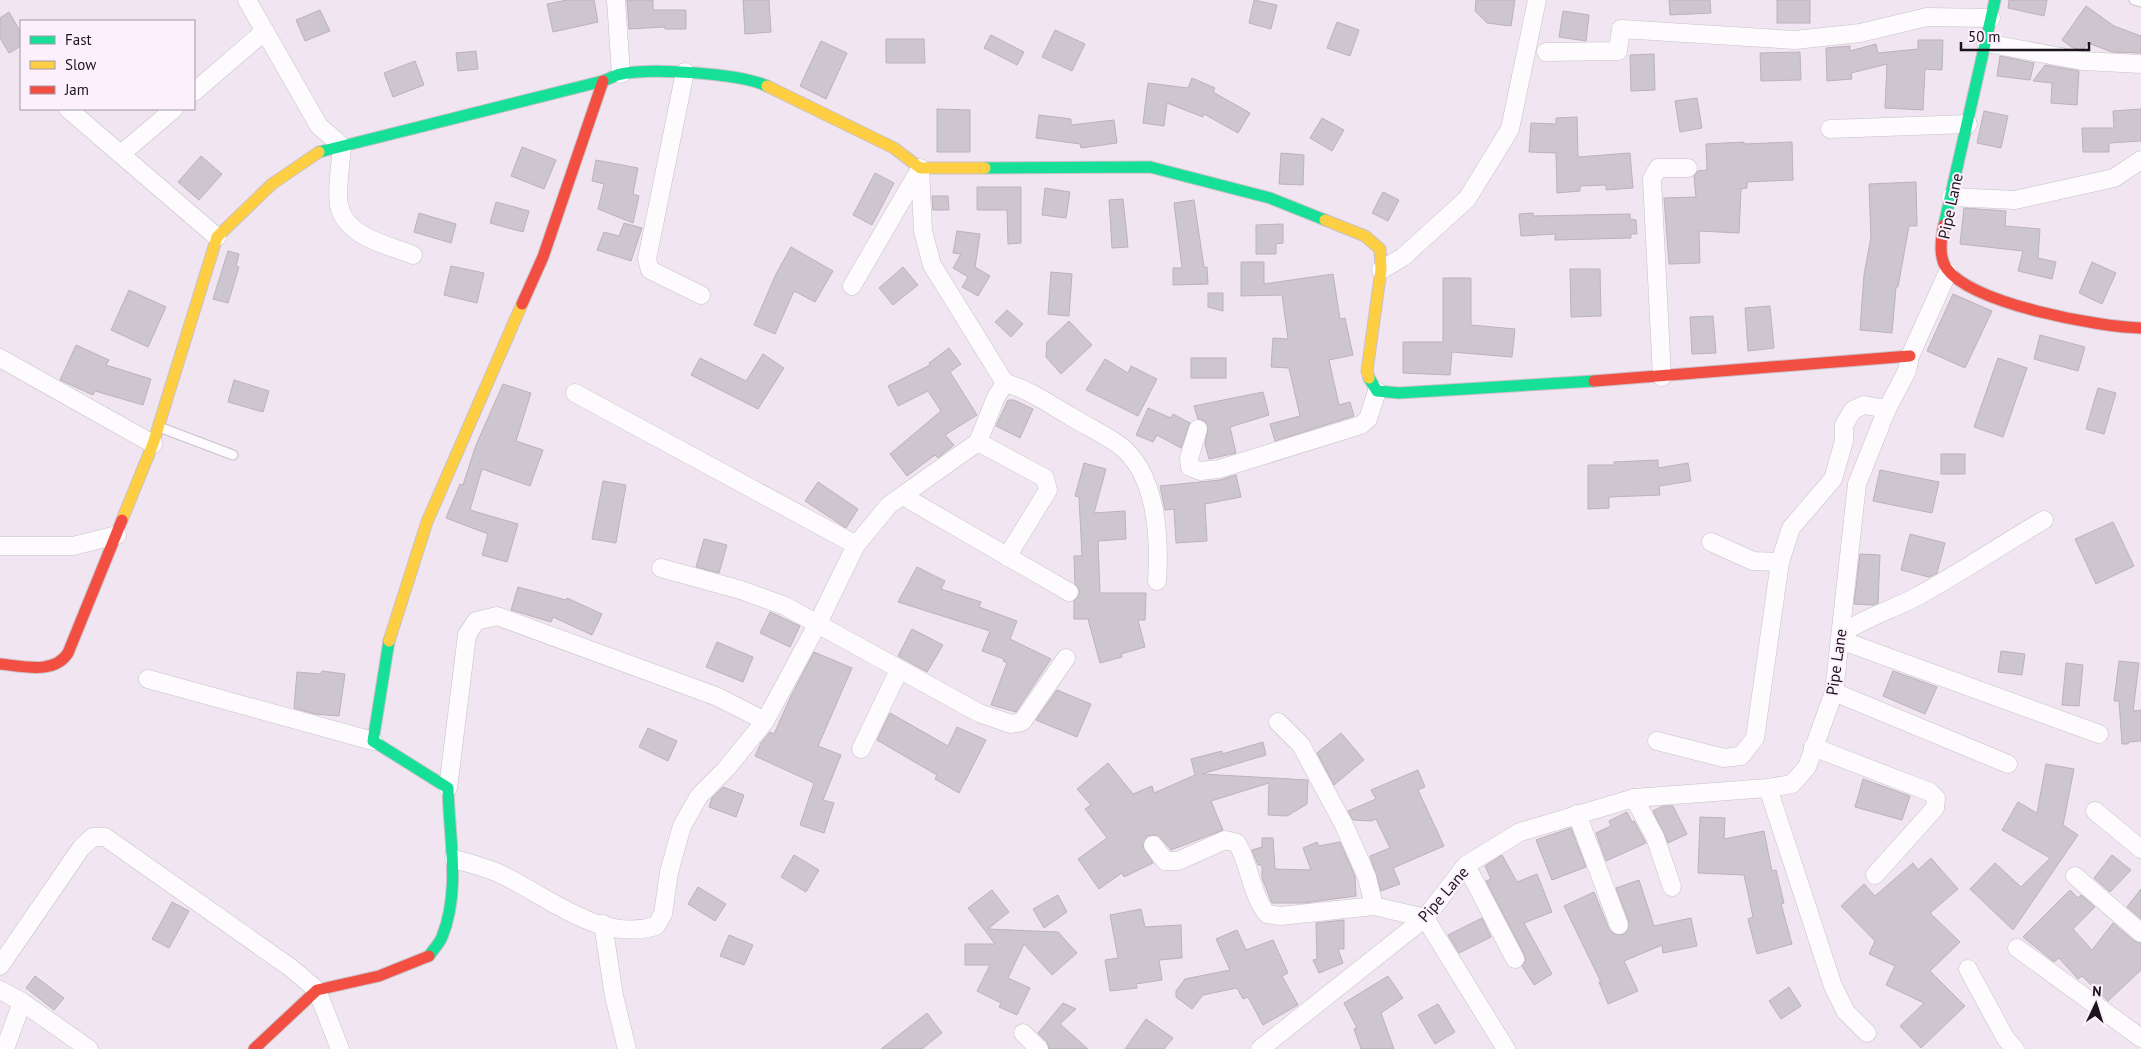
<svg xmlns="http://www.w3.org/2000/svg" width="2141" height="1049" viewBox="0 0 2141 1049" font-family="'PT Sans',sans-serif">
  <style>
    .building { fill: #cec6ce; stroke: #bbb2bb }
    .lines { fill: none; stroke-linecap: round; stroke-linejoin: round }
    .lane-casing { stroke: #c9c1c9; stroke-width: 11 }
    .street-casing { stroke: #c9c1c9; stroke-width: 19 }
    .fast-casing { stroke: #c9c1c9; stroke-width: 13 }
    .slow-casing { stroke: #c9c1c9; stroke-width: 13 }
    .jam-casing { stroke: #c9c1c9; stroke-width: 13 }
    .lane { stroke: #fdfbfd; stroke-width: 9 }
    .street { stroke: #fdfbfd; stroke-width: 18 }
    .fast { stroke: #16e098; stroke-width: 11 }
    .slow { stroke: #ffcf43; stroke-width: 11 }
    .jam { stroke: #f24e42; stroke-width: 11 }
    .labels { text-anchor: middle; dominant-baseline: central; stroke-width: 4; stroke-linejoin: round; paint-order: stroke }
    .street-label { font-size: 16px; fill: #1b141c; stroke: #fdf0fd }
  </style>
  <rect width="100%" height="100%" fill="#f0e5f0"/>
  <g class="building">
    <path d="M567,0H594L598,22L553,32L547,4Z"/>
    <path d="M627,0H653V10H686V29H665V27L629,29Z"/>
    <path d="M743,0H769L771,32L745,34Z"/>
    <path d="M1254,0L1277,5L1271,29L1249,23Z"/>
    <path d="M1476,0H1515L1511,26L1487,23L1475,11Z"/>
    <path d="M1669,0H1710L1711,13L1670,15Z"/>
    <rect x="1777" y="0" width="33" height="23"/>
    <path d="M2009,0H2047L2044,16L2008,8Z"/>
    <path d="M2086,6L2114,26L2141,36V53L2112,52L2088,43L2083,50L2073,48L2062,40Z"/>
    <path d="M320,10L330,31L305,41L296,20Z"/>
    <path d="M1563,11L1589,15L1586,41L1559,37Z"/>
    <path d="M9,12L21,33V46L9,53L0,38V18Z"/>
    <path d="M1337,22L1359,30L1350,56L1327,48Z"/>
    <path d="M1055,30L1085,44L1072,71L1042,57Z"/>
    <path d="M991,35L1024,52L1017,65L984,48Z"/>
    <path d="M886,39H924L925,63H886Z"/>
    <path d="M1918,40H1943L1942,70L1925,69L1923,110L1885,108L1887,64L1851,73L1852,79L1827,81L1826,48L1850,46V51L1876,44L1878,53L1918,49Z"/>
    <path d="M821,41L847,53L826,99L800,86Z"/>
    <path d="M476,51L478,69L458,71L456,53Z"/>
    <path d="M1800,52L1801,80L1761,81L1760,53Z"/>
    <path d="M1654,54L1655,90L1631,91L1630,55Z"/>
    <path d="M2000,56L2034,63L2030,80L1997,76Z"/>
    <path d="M415,61L424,85L393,97L384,73Z"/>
    <path d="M2045,65L2079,71L2077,105L2051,103L2052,83L2033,81Z"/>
    <path d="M1192,78L1215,88L1213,92L1250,113L1238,133L1204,114L1203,117L1167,103L1164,126L1143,123L1148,83L1188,88Z"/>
    <path d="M1697,98L1702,128L1680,132L1675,101Z"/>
    <path d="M937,109L970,110V152H937Z"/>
    <path d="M2141,109V141L2109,143V152H2083L2082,128H2114L2113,111Z"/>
    <path d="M1984,111L2008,116L2001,148L1977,143Z"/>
    <path d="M1039,115L1071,119V125L1114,120L1117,143L1081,148L1080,144L1036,138Z"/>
    <path d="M1577,117L1578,157L1630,153L1633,188L1606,190V185L1580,186V191L1557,193L1556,153L1529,152L1531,123L1556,124V118Z"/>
    <path d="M1322,118L1344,130L1332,151L1310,138Z"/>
    <path d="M1744,142V144L1792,142L1793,180L1747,182V188L1741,189L1739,233L1699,231L1700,263L1669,264L1664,198L1696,197L1694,176L1698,171L1707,170L1706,144Z"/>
    <path d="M522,147L556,160L544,189L511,176Z"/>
    <path d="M1281,153L1304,155L1303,185L1279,184Z"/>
    <path d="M201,156L222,174L199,200L178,182Z"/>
    <path d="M596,160L638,168L633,194L639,196L633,223L598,209L604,184L592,181Z"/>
    <path d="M875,173L894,183L872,225L853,215Z"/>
    <path d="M1916,182L1917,226H1909L1898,287H1896L1892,333L1860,330L1864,275L1871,237L1869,184Z"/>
    <path d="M977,187H1021V243L1008,244L1007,210H977Z"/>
    <path d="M1045,188L1070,192L1066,218L1042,215Z"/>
    <path d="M1383,192L1399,200L1388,221L1372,213Z"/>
    <path d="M932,196H948L949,210H933Z"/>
    <path d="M1123,199L1128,247L1112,248L1109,200Z"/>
    <path d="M1194,200L1204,267H1207L1208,284L1173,285V268H1182L1174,203Z"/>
    <path d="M496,202L529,211L523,232L490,223Z"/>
    <path d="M1964,208L2006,211L2005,226L2040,229L2038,258L2056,262L2052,279L2018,271L2023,251L1960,244Z"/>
    <path d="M419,213L456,224L451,243L414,232Z"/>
    <path d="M1533,213V216L1630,214V219L1636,220L1637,234H1631V238L1555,240V234L1521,236L1519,214Z"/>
    <path d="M624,223L642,228L631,261L597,250L604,232L619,236Z"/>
    <path d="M1283,224V243L1276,244V254H1256V225Z"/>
    <path d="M957,231L980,234L975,267L990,276L978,296L962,287L968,277L953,268L961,254L953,253Z"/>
    <path d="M791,247L833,271L815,302L794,291L775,334L754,325L776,274Z"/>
    <path d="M228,251L239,254L236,266L239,267L228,303L213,299Z"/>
    <path d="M1241,262H1264V284L1333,274L1340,319L1345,318L1353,355L1329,360L1339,405L1350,402L1354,416L1275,441L1270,424L1300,416L1289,368L1271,367L1273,338L1288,339L1282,295L1241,296Z"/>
    <path d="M2092,262L2116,273L2102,304L2079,293Z"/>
    <path d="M451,266L484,273L477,303L444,295Z"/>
    <path d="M903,267L918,285L893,305L879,288Z"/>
    <path d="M1570,269H1600L1601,316L1571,317Z"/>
    <path d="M1051,272L1072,274L1069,316L1048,314Z"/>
    <path d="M1443,278H1471V325L1515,329L1512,357L1452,352L1450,375L1403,373V342H1443Z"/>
    <path d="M129,290L166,307L148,347L111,330Z"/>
    <path d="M1208,293H1223V311L1208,307Z"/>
    <path d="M1953,294L1992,311L1965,368L1927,351Z"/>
    <path d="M1770,306L1774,348L1748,351L1745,308Z"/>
    <path d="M1007,310L1023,324L1011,337L995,322Z"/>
    <path d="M1713,316L1716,353L1692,354L1690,317Z"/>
    <path d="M1069,321L1092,345L1061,374L1046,357L1047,342Z"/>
    <path d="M2040,335L2085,347L2078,371L2034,359Z"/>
    <path d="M76,345L109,360L106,365L151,379L143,405L95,391L93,395L60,380Z"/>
    <path d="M949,348L961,364L950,372L977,415L945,435L954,445L949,449L938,458L935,455L907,476L890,454L941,411L928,391L898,406L888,386L930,365L929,363Z"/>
    <path d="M763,354L784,368L758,409L691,375L700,358L746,381Z"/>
    <rect x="1191" y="358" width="35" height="20"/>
    <path d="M1998,358L2027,368L2003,437L1974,427Z"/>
    <path d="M1105,359L1128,373L1131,366L1157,379L1138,416L1086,390Z"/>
    <path d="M234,380L269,391L263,412L228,402Z"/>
    <path d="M503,384L531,393L516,441L543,450L530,486L482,469L470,510L518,524L507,562L482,555L488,534L446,518L460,484L463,485L476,445Z"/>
    <path d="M2098,388L2116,393L2104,434L2086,429Z"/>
    <path d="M1263,392L1269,415L1230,427L1236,453L1209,459L1205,444L1208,426L1205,421L1198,419L1194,406Z"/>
    <path d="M1008,400H1014L1033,409L1020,438L996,426Z"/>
    <path d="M1148,408L1171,418L1173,414L1190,423L1181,448L1157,435L1153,442L1136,435Z"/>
    <rect x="1941" y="454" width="24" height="20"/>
    <path d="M1658,460V468L1688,463L1691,481L1659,486L1660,495L1609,497V508L1588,509V465H1614V462Z"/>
    <path d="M1084,463L1106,469L1094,513L1125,511L1126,539L1098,541L1100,593H1146L1145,620H1138L1145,647L1121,654L1122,657L1100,663L1088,619H1074V601L1080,592L1075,584L1074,556H1082L1079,497L1075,496Z"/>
    <path d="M1880,470L1939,482L1932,513L1873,501Z"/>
    <path d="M1236,475L1241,497L1205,504L1207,541L1176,543L1174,509L1165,510L1160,486L1220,480Z"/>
    <path d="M603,481L626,485L616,543L592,539Z"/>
    <path d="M818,482L858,509L846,528L805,501Z"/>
    <path d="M2113,522L2134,566L2096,584L2075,539Z"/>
    <path d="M1910,534L1945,543L1937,573L1929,577L1901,570Z"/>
    <path d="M704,539L727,545L719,573L696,567Z"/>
    <path d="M1860,554L1880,555L1878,603L1873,605L1854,604Z"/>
    <path d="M917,567L945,581L941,589L981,602L979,607L1017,621L1010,639L1051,659L1016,712L991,705L1007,663L1003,661L1004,659L982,651L990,631L898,602Z"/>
    <path d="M518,587L566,600L567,598L602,614L592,635L553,617L551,622L511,610Z"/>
    <path d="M770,612L800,626L790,647L760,633Z"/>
    <path d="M912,629L943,645L927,672L898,656Z"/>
    <path d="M717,642L753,657L743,682L706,667Z"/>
    <path d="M2001,651L2025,654L2022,675L1998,672Z"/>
    <path d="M814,652L852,668L818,746L841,755L823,800L834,803L824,833L800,825L814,783L755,756L761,743L770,732L774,734L791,696Z"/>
    <path d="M2119,661L2139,663L2133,711L2141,710V741L2129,742L2128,744H2122L2119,701H2114Z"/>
    <path d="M2066,663L2083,665L2079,706L2062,705Z"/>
    <path d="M322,671L345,674L339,716L315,714L294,708L297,672L321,674Z"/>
    <path d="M1893,671L1937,687L1925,714L1883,696Z"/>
    <path d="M1057,690L1091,704L1077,737L1036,720Z"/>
    <path d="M890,713L948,746L957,727L986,740L959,793L935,779L937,775L877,740Z"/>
    <path d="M648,728L677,741L668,761L639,747Z"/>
    <path d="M1341,733L1364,760L1334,785L1317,753Z"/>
    <path d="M1263,742L1266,755L1202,774L1308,780L1307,804L1287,816L1268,815L1269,783L1211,801L1223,830L1171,850L1158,835L1147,836L1143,847L1153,863L1124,877L1122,873L1099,889L1078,859L1107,838L1085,809L1091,805L1077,789L1108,763L1133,794L1152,786L1154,793L1195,775L1191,759L1222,751V754Z"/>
    <path d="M2046,764L2074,769L2063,825L2078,835L2013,930L1970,889L1995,863L2021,887L2050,858L2002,830L2018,802L2037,813Z"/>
    <path d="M1418,770L1425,787L1418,790L1444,846L1393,868L1400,884L1381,891L1370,856L1390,848L1376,819L1371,821L1353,820L1348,811L1376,799L1371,790Z"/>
    <path d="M1863,779L1910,796L1902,820L1855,807Z"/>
    <path d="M723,787L744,795L736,817L709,807L712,798Z"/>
    <path d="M1663,806H1673L1687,834L1668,843L1653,811Z"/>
    <path d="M1627,812L1632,822L1634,821L1646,843L1606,861L1596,833L1611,826L1609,821Z"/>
    <path d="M1700,817L1725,818L1724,839L1764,831L1772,871L1776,870L1784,903L1781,904L1792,944L1757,954L1748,919L1753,917L1744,875L1698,873Z"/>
    <path d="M1571,828L1586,867L1552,880L1536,840Z"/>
    <path d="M1262,838H1273L1275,869L1311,870L1303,848L1317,842L1319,846L1340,842L1355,876L1356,896L1304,903H1272L1262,878V865H1258L1252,850L1262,847Z"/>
    <path d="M794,855L819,870L806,892L781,877Z"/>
    <path d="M1502,855L1517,882L1537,874L1552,912L1524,923L1552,974L1534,985L1522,966L1526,960L1524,954L1486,881L1491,879L1485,866Z"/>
    <path d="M2112,855L2131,870L2110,892L2094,878Z"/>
    <path d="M1931,858L1958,889L1930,913L1960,942L1930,971L1965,1006L1921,1048L1900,1026L1924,1003L1886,985L1895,966L1869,954L1875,941L1841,906L1864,884L1875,896L1913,863L1918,870Z"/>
    <path d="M1639,880L1654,926L1691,918L1697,946L1663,953L1662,945L1624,961L1638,991L1608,1004L1599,982H1601L1564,906L1594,892L1609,929L1613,933L1622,935L1627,931L1629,922L1616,888Z"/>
    <path d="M698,887L726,904L715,921L688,904Z"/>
    <path d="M2141,889V919L2127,907Z"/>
    <path d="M992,890L1009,912L988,929L1058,932L1077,953L1052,975L1024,944L1008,978L1030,988L1017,1015L999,1007L1001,1003L977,991L990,965H965V944H995L968,908Z"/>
    <path d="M2070,890L2078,898L2081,895L2095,907L2073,929L2092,950L2113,923L2134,941L2141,943V970L2108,1001L2082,976L2078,979L2059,958L2054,962L2023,937Z"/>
    <path d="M1058,895L1067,912L1044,928L1033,909Z"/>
    <path d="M172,902L189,911L169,948L152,939Z"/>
    <path d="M1141,909L1145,927L1181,925L1182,958L1159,960L1162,980L1136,984L1137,988L1110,991L1105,960L1118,958L1110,915Z"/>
    <path d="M1482,918L1491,937L1459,953L1448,935Z"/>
    <path d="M1344,920V949H1338L1343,963L1319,973L1313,960L1317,959L1316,923Z"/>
    <path d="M1237,930L1246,950L1273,940L1288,973L1282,976L1298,1005L1263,1025L1248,997L1243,999L1237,988L1203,995L1192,1009L1176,997V991L1185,979L1230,970L1216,939Z"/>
    <path d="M729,935L753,945L744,965L720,956Z"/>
    <path d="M35,976L64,998L54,1010L26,988Z"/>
    <path d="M1388,976L1403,998L1381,1013L1394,1049H1361L1354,1029L1357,1028L1344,1003Z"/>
    <path d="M1789,987L1801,1006L1781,1019L1769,1001Z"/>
    <path d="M1063,1003L1076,1009L1060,1024L1088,1049H1049L1047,1042L1038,1033Z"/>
    <path d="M1438,1004L1455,1032L1435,1044L1418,1015Z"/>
    <path d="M927,1013L942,1033L922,1049H881Z"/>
    <path d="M1146,1019L1173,1038L1164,1049H1125Z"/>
  </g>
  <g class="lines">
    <defs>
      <g id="lane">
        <path d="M2134,0L2141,2"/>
        <path d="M159,427L233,455"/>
      </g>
      <g id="street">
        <path d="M247,0L319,126L342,146C341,163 336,190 339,205C345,237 388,245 413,255"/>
        <path d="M616,0L621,74"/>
        <path d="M1986,43L2083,61L2141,64"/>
        <path d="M1546,52L1618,51L1621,29L1795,40L1860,33L1927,17L1991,18"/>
        <path d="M685,72L647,259L650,270L701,295"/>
        <path d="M194,92L265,31"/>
        <path d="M68,109L217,237"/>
        <path d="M1830,129L1968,124"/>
        <path d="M121,154L174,109"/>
        <path d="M1951,197L2015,200L2114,178L2141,160"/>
        <path d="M1381,270L1403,257L1467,199L1510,129L1537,0"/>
        <path d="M852,286L920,169"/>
        <path d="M0,358L153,444"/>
        <path d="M1662,377L1652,179L1658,168H1688"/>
        <path d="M1005,383C1028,389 1049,404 1070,416C1086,426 1104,434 1119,445C1157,473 1160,538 1157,581"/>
        <path d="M575,393L856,545"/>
        <path d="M1198,429L1189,458L1190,467L1200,471L1219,469L1361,425L1368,419L1377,391"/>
        <path d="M978,442L1045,478L1048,490L1007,557"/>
        <path d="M903,496L1069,592"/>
        <path d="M2044,520C2001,545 1960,573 1916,597C1891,610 1864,618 1841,634L1846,642L2099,734"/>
        <path d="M1711,542L1753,561L1780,562"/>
        <path d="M0,546H73L117,535"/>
        <path d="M661,568L741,590L785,606L979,713L1011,724L1022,722L1066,658"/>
        <path d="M148,679L373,741"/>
        <path d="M1834,692L2008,764"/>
        <path d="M1657,741L1724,758L1741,756L1755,738L1780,562L1791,528L1833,479L1844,441V425L1853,410L1864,405L1887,409"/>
        <path d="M1813,747L1930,792L1936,798L1935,808L1875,875"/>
        <path d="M861,749L899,670"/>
        <path d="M448,788L467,635L476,621L497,616L718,697L765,721"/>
        <path d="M1768,788L1833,986L1846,1012L1867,1033"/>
        <path d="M1634,798L1655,837L1672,887"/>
        <path d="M2095,811L2141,849"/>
        <path d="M1577,814L1619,925"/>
        <path d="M1153,845L1165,861H1178L1225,840L1237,843C1250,865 1251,894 1267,914L1280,916L1374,906L1367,877L1344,825L1301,745L1278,722"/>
        <path d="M454,859C469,863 484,867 498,873C547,895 598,943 656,926L663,914L669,872L682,826L699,796L726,769L765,721L817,625L856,545L889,505L978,442L996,397L1005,383L932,265L923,231L920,168"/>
        <path d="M1466,865L1515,959"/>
        <path d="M2075,876L2141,933"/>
        <path d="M1374,906L1425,918L1506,1049"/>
        <path d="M603,924L614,996L627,1049"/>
        <path d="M2017,948L2141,1038"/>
        <path d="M0,966L81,848L93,837H105L291,968L317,990L340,1049"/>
        <path d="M1968,969L2006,1039L2015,1049"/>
        <path d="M0,990L22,1002"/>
        <path d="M1023,1033L1039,1049"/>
        <path d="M5,1049L22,1002L89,1049"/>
        <path d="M1260,1049L1425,918L1466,865L1520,832L1634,798L1768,788L1792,784L1807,767L1834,692L1857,484L1887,409L1907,371L1910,356L1948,272"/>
      </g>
      <g id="fast">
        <path d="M319,152L603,81C609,79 615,75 621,74C652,68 739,73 767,86"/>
        <path d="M985,168L1150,167L1270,198L1325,220"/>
        <path d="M1944,225L1995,0"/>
        <path d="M1369,378L1377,391L1399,393L1594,381"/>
        <path d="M389,641L373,741L448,788C449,837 461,890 442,937C439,944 433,950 429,956"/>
      </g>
      <g id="slow">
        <path d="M767,86L894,148L920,168H985"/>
        <path d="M1325,220L1365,236L1380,249L1381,270L1367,371L1369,378"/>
        <path d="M122,520L153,444L217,237L272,184L319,152"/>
        <path d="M389,641L427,522L522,304"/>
      </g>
      <g id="jam">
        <path d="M1944,225C1941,238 1938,257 1947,269C1973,304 2098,327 2141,328"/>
        <path d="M522,304L543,257L603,81"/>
        <path d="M1594,381L1910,356"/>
        <path d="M0,664C22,666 54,675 68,653L122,520"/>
        <path d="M254,1049L317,990L379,976L429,956"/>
      </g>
    </defs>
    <use href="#lane" class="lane-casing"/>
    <use href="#street" class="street-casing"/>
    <use href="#fast" class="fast-casing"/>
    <use href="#slow" class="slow-casing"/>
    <use href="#jam" class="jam-casing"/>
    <use href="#lane" class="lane"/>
    <use href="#street" class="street"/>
    <use href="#fast" class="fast"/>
    <use href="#slow" class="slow"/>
    <use href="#jam" class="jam"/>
  </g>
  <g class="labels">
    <g class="street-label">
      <text transform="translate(1950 206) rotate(-78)">Pipe Lane</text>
      <text transform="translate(1836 662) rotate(-82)">Pipe Lane</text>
      <text transform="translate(1443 894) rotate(-49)">Pipe Lane</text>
    </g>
  </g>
  <rect x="20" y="20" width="175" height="90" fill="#fdf0fd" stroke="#a398a3"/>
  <rect x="30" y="36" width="25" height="8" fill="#16e098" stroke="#a398a3"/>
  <text x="65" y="45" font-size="15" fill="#1b141c">Fast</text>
  <rect x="30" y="61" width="25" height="8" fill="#ffcf43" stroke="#a398a3"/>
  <text x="65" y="70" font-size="15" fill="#1b141c">Slow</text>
  <rect x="30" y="86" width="25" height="8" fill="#f24e42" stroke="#a398a3"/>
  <text x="65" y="95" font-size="15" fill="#1b141c">Jam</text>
  <g transform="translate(2096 1004) rotate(4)" stroke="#fdf0fd" stroke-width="4" paint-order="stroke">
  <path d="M0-4L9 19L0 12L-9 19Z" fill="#1b141c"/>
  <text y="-8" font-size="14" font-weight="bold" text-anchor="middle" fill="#1b141c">N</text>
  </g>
  <path d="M1961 42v8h128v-8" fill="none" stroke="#1b141c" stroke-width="2.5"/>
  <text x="1968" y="42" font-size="15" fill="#1b141c" stroke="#fdf0fd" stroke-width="4" paint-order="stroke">50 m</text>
</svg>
